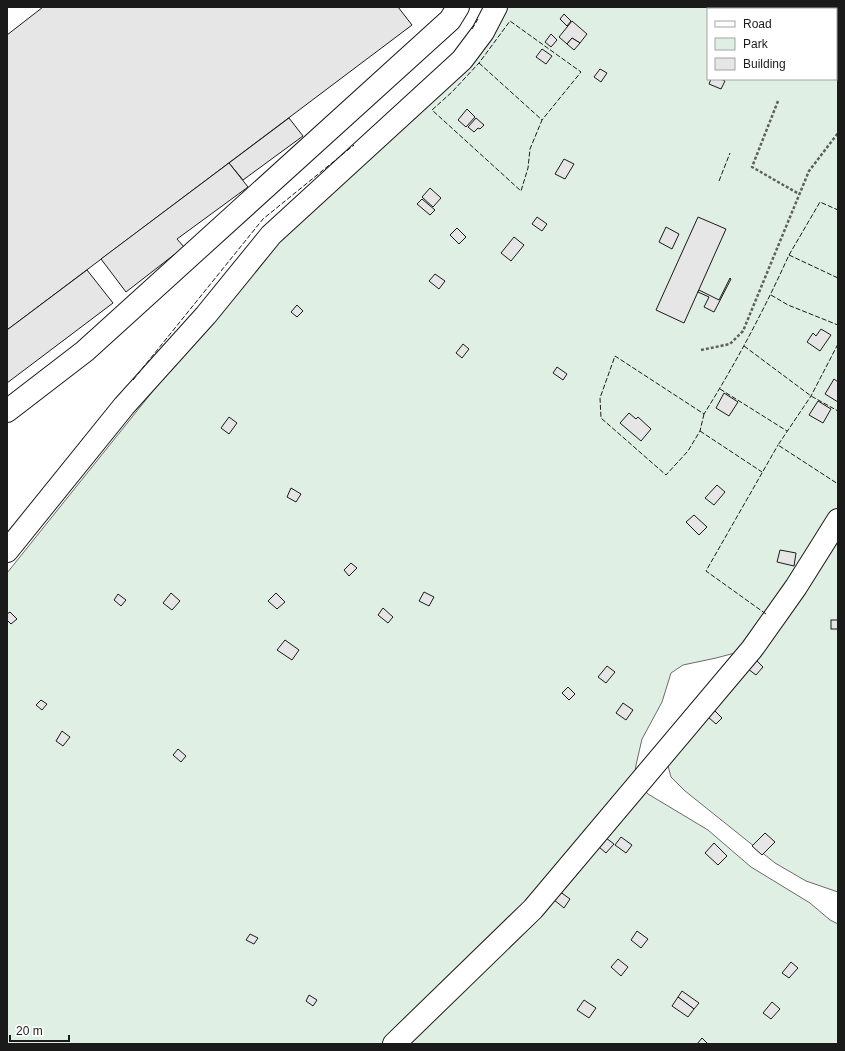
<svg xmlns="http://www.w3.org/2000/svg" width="845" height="1051" viewBox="0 0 845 1051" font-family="Helvetica,sans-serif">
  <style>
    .green { fill: #e0efe3; stroke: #6a6a6a; fill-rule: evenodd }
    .building { fill: #e6e6e6; stroke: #1a1a1a }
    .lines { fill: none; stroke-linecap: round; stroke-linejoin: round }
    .minor-casing { stroke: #1a1a1a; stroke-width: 24 }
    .path { stroke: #5f5f5f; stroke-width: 2.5; stroke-dasharray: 3 2; stroke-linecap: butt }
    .minor { stroke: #fff; stroke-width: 22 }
    .fence { stroke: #1a1a1a; stroke-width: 1; stroke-dasharray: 5 2; stroke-linecap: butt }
  </style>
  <rect width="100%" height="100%" fill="#fff"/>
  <path class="green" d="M508,7H838V892L806,881L775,863L685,791L671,777L668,766L673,755L735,653L716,658L683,665L671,673L662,702L642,739L636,765L634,779L648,794L708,830L751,867L810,903L830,920L838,924V1044H7V573L278,235L492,34ZM708,9H836V79H708Z"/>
  <g class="building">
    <path d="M43,7H398L412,25L7,330V35Z"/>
    <path d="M564,14L571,21L567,26L560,19Z"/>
    <path d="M572,21L587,34L580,43L572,38L567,44L559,37Z"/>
    <path d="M551,34L557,40L551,47L545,42Z"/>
    <path d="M572,38L580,43L574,50L567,44Z"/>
    <path d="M542,49L552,56L546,64L536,57Z"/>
    <path d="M600,69L607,73L601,82L594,77Z"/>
    <path d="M711,79H721L725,81L721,89L709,84Z"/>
    <path d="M467,109L475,117L466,127L458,120Z"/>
    <path d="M289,118L303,136L243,180L229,163Z"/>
    <path d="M476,118L484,125L480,129L478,128L474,132L468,127Z"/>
    <path d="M564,159L574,164L565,179L555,174Z"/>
    <path d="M229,163L248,187L177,239L184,247L126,292L101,259Z"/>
    <path d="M430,188L441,198L433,207L422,197Z"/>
    <path d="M422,199L435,210L430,215L417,204Z"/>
    <path d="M537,217L547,224L542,231L532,224Z"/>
    <path d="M698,217L726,229L684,323L656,310Z"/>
    <path d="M666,227L679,234L672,249L659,242Z"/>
    <path d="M457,228L466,237L459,244L450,235Z"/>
    <path d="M514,237L524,245L511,261L501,253Z"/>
    <path d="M87,270L113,303L7,383V330Z"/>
    <path d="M435,274L445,281L439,289L429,281Z"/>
    <path d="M730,278L731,279L714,312L704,307L709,297L698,292L699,290L719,300Z"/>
    <path d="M297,305L303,311L297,317L291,312Z"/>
    <path d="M821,329L831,335L820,351L807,342L813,333L816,336Z"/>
    <path d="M463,344L469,349L462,358L456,353Z"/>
    <path d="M557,367L567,374L563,380L553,373Z"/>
    <path d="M834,379L838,382V402L825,394Z"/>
    <path d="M724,393L738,402L729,416L716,408Z"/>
    <path d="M818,401L831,409L823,423L809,415Z"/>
    <path d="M629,413L636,419L638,417L651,429L641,441L620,423Z"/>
    <path d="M229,417L237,423L229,434L221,428Z"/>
    <path d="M717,485L725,492L714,505L705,498Z"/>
    <path d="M291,488L301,494L296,502L287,497Z"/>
    <path d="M694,515L707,527L699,535L686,522Z"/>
    <path d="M780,550L796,553L794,566L777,562Z"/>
    <path d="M351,563L357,568L349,576L344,570Z"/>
    <path d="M424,592L434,597L429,606L419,601Z"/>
    <path d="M171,593L180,601L172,610L163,603Z"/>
    <path d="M276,593L285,602L277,609L268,601Z"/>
    <path d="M118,594L126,600L121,606L114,600Z"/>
    <path d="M383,608L393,617L388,623L378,615Z"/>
    <path d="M10,612L17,619L11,624L7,620V614Z"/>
    <rect x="831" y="620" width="7" height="9"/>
    <path d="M285,640L299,650L292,660L277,650Z"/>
    <path d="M756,660L763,667L756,675L748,669Z"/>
    <path d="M607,666L615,672L606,683L598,677Z"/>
    <path d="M568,687L575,694L569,700L562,693Z"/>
    <path d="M41,700L47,704L42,710L36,705Z"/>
    <path d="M623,703L633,710L626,720L616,713Z"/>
    <path d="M714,710L722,718L716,724L708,717Z"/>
    <path d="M62,731L70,737L63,746L56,741Z"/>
    <path d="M178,749L186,756L181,762L173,755Z"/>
    <path d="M765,833L775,842L762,855L752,846Z"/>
    <path d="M621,837L632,845L626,853L615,845Z"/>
    <path d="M606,838L614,844L606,853L599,847Z"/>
    <path d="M714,843L727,856L718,865L705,853Z"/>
    <path d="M559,891L570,899L564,908L553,899Z"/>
    <path d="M637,931L648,939L641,948L631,940Z"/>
    <path d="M250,934L258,938L254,944L246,940Z"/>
    <path d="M618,959L628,967L621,976L611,967Z"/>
    <path d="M791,962L798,968L789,978L782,973Z"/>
    <path d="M682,991L699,1003L694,1009L678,997Z"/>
    <path d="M309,995L317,1000L313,1006L306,1001Z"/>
    <path d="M678,997L694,1009L688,1017L672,1006Z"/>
    <path d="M584,1000L596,1008L589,1018L577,1010Z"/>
    <path d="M772,1002L780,1009L771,1019L763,1013Z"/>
    <path d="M702,1038L708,1044H697Z"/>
  </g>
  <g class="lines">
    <defs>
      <g id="minor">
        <path d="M7,411L85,351L450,20L458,7"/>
        <path d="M7,551L124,406L206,315L271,235L462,60L483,32L496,7"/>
        <path d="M394,1044L533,909L752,649L796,587L838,520"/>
      </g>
    </defs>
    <use href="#minor" class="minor-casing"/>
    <g class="path">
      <path d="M778,101L752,167L799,194"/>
      <path d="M701,350L730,344L743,331L809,171L838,133"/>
    </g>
    <use href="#minor" class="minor"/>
    <g class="fence">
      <path d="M472,29L478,19"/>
      <path d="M479,63L542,120L530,149L528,168L521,191L432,110L452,92L479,63L510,21L581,72L542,120"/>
      <path d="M719,181L730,153"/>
      <path d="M789,255L820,202L838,210"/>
      <path d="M771,295L788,305L838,325"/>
      <path d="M838,344L811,396L778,445L838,484"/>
      <path d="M744,346L811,396L838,411"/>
      <path d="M133,380L263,219L354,145"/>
      <path d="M720,389L787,431"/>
      <path d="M704,414L700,431L688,451L666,475L601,418L600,398L615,356L704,414C736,363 764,310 789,255L838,278"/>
      <path d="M700,431L762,472"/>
      <path d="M766,614L706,571L778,445"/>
    </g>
  </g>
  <rect width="845" height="1051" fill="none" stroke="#1a1a1a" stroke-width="16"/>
  <rect x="707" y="8" width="130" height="72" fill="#ffffff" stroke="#a3a3a3"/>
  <rect x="715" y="21" width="20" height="6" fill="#ffffff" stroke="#a3a3a3"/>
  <text x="743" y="28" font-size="12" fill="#1a1a1a">Road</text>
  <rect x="715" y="38" width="20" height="12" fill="#e0efe3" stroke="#a3a3a3"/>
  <text x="743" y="48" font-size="12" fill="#1a1a1a">Park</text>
  <rect x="715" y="58" width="20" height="12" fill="#e6e6e6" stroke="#a3a3a3"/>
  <text x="743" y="68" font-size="12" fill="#1a1a1a">Building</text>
  <path d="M10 1035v6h59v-6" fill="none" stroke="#1a1a1a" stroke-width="2"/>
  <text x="16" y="1035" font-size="12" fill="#1a1a1a" stroke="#ffffff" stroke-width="3" paint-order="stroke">20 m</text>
</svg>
